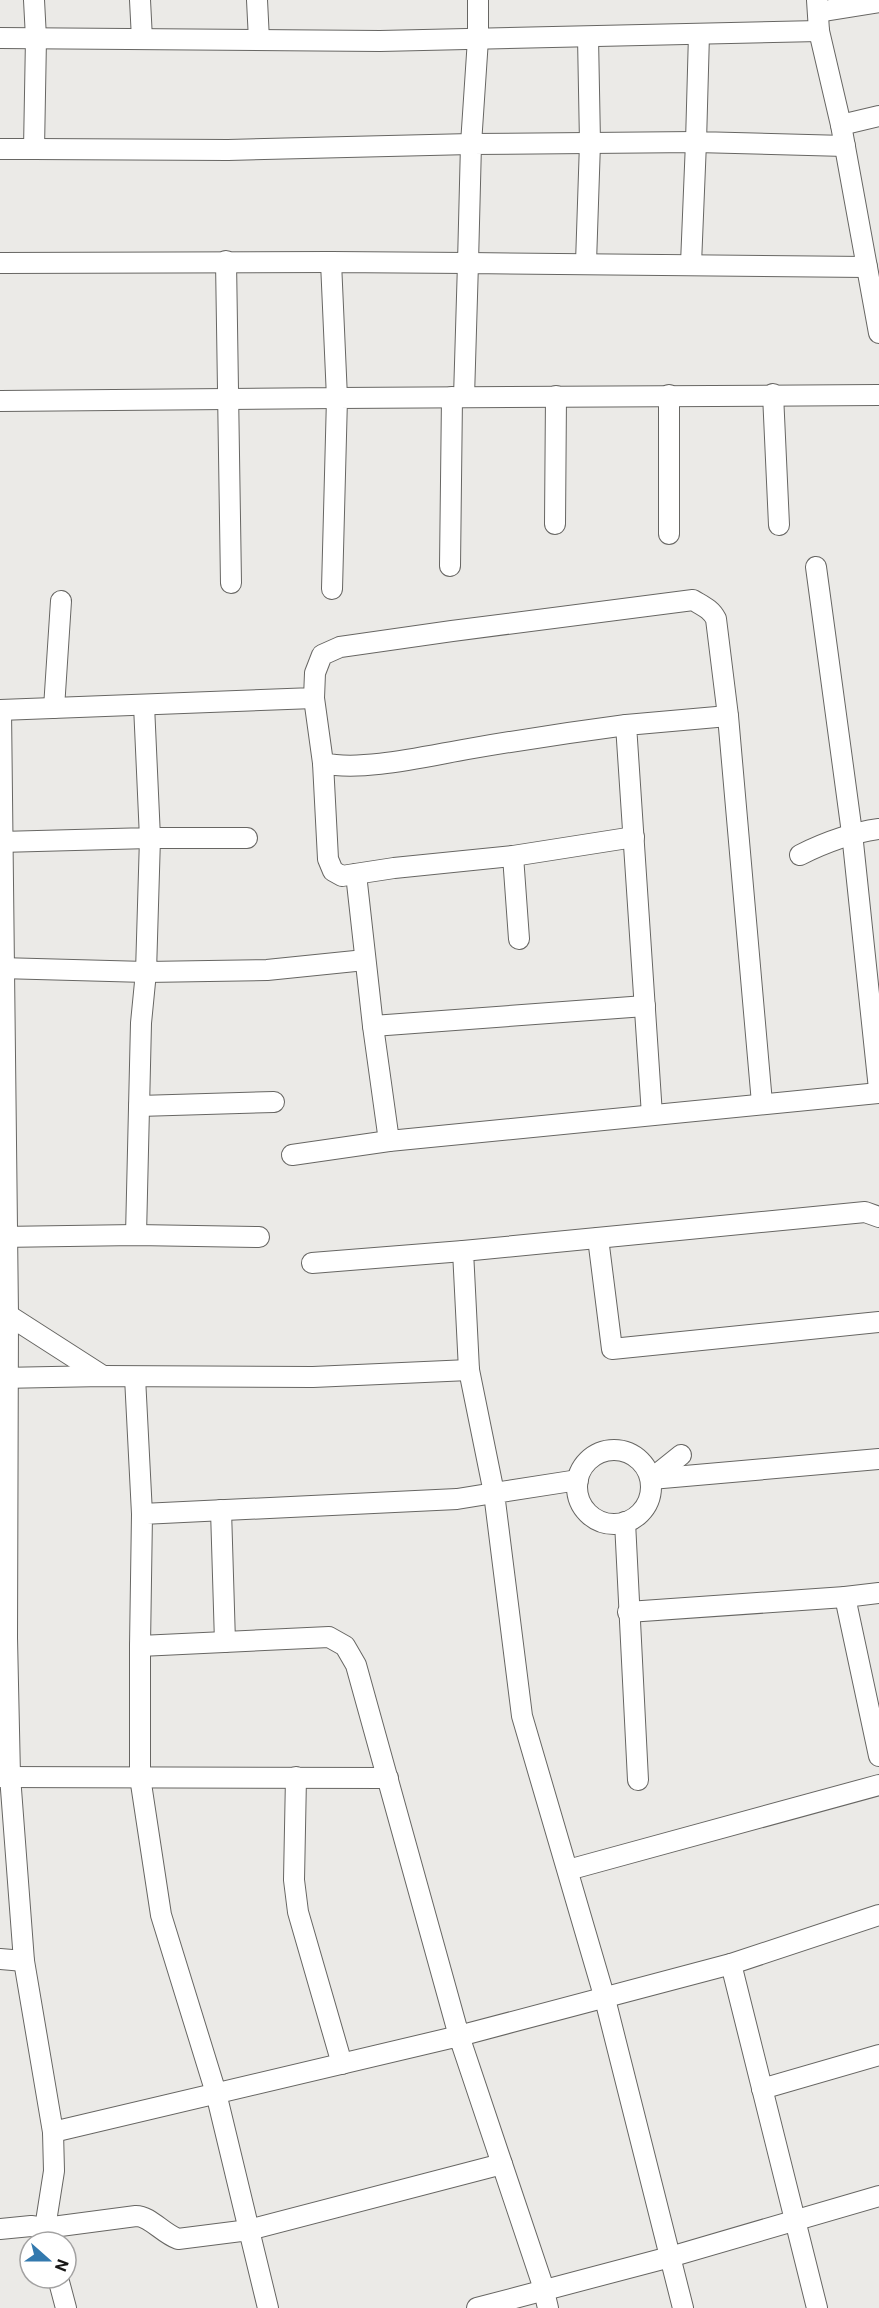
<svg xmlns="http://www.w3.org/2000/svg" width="879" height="2308" viewBox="0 0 879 2308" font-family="Roboto,sans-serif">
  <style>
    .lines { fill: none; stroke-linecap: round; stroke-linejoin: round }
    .minor-casing { stroke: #676663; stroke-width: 22 }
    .minor { stroke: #fff; stroke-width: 20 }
  </style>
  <rect width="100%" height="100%" fill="#ebeae7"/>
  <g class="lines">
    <defs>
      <g id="minor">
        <path d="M140,0L142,39"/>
        <path d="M257,0L259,40"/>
        <path d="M817,0L819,31L841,125L879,333"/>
        <path d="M818,12L879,2"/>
        <path d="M699,34L696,142L845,146"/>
        <path d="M0,38L380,41L819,31"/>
        <path d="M841,125L879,116"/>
        <path d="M0,149H34L36,38L34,0"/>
        <path d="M34,149L228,150L471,144L478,39V0"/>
        <path d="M226,261L231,583"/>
        <path d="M0,263L331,262"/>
        <path d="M586,263L590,143L588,37"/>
        <path d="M773,394L779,525"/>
        <path d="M464,397L468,263L867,267"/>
        <path d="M0,401L337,398L331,262L468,263L471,144L696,142L691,264"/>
        <path d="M555,524L556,396"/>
        <path d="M669,534V395"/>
        <path d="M450,566L452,397"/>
        <path d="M816,567L852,833L879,1089"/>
        <path d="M332,589L337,398L879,395"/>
        <path d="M314,698L323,763C361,772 427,756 468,749C520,740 573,732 626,725"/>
        <path d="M54,708L61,601"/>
        <path d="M0,710L314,698L315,673L322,655L340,647L452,631L693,600C703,606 711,609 716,619L728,716L762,1103"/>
        <path d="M1,710L8,1315L7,1638"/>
        <path d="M323,763L328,859L333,871L342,876L394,868L513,856L634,837"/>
        <path d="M247,838H150L146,972L267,970L365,960"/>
        <path d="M0,842L150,838L144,705"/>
        <path d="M800,855C826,842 850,833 879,829"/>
        <path d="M513,856L519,939"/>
        <path d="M356,874L373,1026L389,1141L879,1093"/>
        <path d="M0,968L146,972L141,1023L136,1235"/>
        <path d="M373,1026L645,1006"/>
        <path d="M139,1106L274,1102"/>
        <path d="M652,1115L626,725L728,716"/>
        <path d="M292,1155L389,1141"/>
        <path d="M879,1217L865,1212L463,1251L469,1370L494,1493L457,1499L142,1514L140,1646L329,1637L345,1646L356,1665L459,2036L731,1964L879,1915"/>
        <path d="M0,1237L136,1235L259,1237"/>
        <path d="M598,1238L612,1349L879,1322"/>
        <path d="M312,1263L463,1251"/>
        <path d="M8,1315L103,1376"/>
        <path d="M135,1377L142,1514"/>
        <path d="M0,1378L103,1376L313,1377L469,1370"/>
        <circle cx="614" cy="1487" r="37"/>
        <path d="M651,1479L879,1459"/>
        <path d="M651,1479L681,1455"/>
        <path d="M578,1480L494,1493L522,1716L605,1999L683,2308"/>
        <path d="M221,1510L225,1642"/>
        <path d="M625,1522L638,1780"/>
        <path d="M879,1593L845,1597L879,1756"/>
        <path d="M628,1612L845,1597"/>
        <path d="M0,1638H7L10,1776L24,1961L53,2132L459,2036L542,2283L548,2308"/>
        <path d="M140,1646V1777L161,1915L216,2093L249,2230L502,2164"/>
        <path d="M0,1777L388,1778"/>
        <path d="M296,1777L294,1880L298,1912L342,2064"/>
        <path d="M568,1870L879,1785"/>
        <path d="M0,1959L24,1961"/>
        <path d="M731,1964L817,2308"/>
        <path d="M762,2089L879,2055"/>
        <path d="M0,2229L31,2226L45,2228L136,2216C150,2216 162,2233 178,2239L249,2230L268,2308"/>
        <path d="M49,2242L45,2228L54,2171L53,2132"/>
        <path d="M58,2278L66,2308"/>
        <path d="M477,2308L670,2257L879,2196"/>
      </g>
    </defs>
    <use href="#minor" class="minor-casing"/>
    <use href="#minor" class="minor"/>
  </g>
  <g transform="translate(48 2260) rotate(111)"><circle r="28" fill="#ffffff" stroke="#a3a2a2" stroke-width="1.5"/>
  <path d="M0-4.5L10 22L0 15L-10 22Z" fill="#3379ae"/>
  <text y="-9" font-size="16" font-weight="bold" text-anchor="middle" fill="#181716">N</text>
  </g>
</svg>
